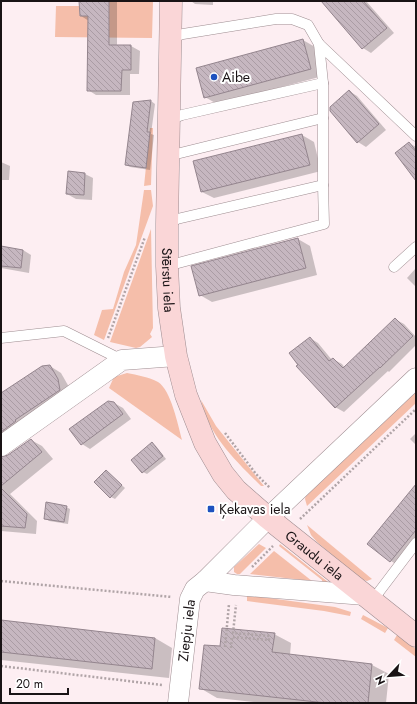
<svg xmlns="http://www.w3.org/2000/svg" width="417" height="704" viewBox="0 0 417 704" font-family="Jost,sans-serif">
  <style>
    .green { fill: #f5beaa }
    .shadow { fill: #0003 }
    .building { fill: url(#building-back-hatch); stroke: #94858e }
    .lines { fill: none; stroke-linecap: round; stroke-linejoin: round }
    .service-casing { stroke: #9e8d91; stroke-width: 11 }
    .minor-casing { stroke: #9e8d91; stroke-width: 21 }
    .secondary-casing { stroke: #9e8d91; stroke-width: 23 }
    .path { stroke: #b0a4a7; stroke-width: 2.5; stroke-dasharray: 2 2; stroke-linecap: butt }
    .service { stroke: #fff; stroke-width: 10 }
    .minor { stroke: #fff; stroke-width: 20 }
    .secondary { stroke: #fad6d7; stroke-width: 22 }
    .poi-dot { fill: #1e52bf; stroke: #fff; stroke-width: 1.5 }
    .labels { text-anchor: middle; dominant-baseline: central; stroke-width: 4; stroke-linejoin: round; paint-order: stroke }
    .poi-label { font-size: 14px; fill: #191315; stroke: #fff; text-anchor: start }
    .street-label { font-size: 14px; fill: #191315; stroke: #fff }
  </style>
  <defs>
    <pattern id="building-back-hatch" width="6" height="6" patternUnits="userSpaceOnUse"><rect width="6" height="6" fill="#c6b7c0"/><path d="M-1 5l2 2M0 0l6 6M5-1l2 2" fill="none" stroke="#aa9ca4"/></pattern>
  </defs>
  <rect width="100%" height="100%" fill="#fdeef2"/>
  <g class="green">
    <path d="M109,1H153L152,38L55,37L56,6H79L80,16H109Z"/>
    <path d="M150,128H153L151,185L144,186Z"/>
    <path d="M144,190H151L153,206L104,340L94,335L102,310L113,309L124,272L136,245Z"/>
    <path d="M151,229L153,328L150,334L152,337L140,347L136,348L110,342Z"/>
    <path d="M127,373C137,375 149,377 158,382C171,390 178,425 182,440L109,388L114,377Z"/>
    <path d="M416,392V403L307,506L305,499L306,495Z"/>
    <path d="M201,400L216,426L264,486H261C237,462 208,435 201,400Z"/>
    <path d="M307,525L372,579L367,581L360,579L317,542L311,535Z"/>
    <path d="M259,544L266,548L240,574H237L234,572V567Z"/>
    <path d="M280,544L328,582H322V580L279,546Z"/>
    <path d="M274,551L312,581L250,574Z"/>
    <path d="M247,595L335,607L351,612L350,616L324,611L247,601Z"/>
    <path d="M363,615L388,628L385,633L361,619Z"/>
    <path d="M397,635L416,649V657L394,640Z"/>
  </g>
  <g class="shadow">
    <path d="M80,1H117V46H131L140,51L139,74H130V95H96L88,90L89,21L81,16Z"/>
    <path d="M191,1H213V5L195,4Z"/>
    <path d="M350,1H366L394,33L371,53L363,48Z"/>
    <path d="M303,40L315,47L323,76L217,104L205,97Z"/>
    <path d="M349,91L357,96L386,130L366,147L358,142L330,111Z"/>
    <path d="M151,101L155,104L151,134L154,135L150,170L130,167L126,165L134,103Z"/>
    <path d="M302,135L314,142L321,171L214,198L202,192Z"/>
    <path d="M409,143L416,147V179Z"/>
    <path d="M1,162L10,166L9,180H1Z"/>
    <path d="M69,173L85,174L93,178L92,200L76,199L67,194Z"/>
    <path d="M298,239L310,246L317,275L212,302L200,295Z"/>
    <path d="M1,247L23,250L31,255L29,273L1,268Z"/>
    <path d="M416,268V287L407,278Z"/>
    <path d="M395,319L404,324L416,337V345L389,372L388,371L344,412L335,407L310,338L318,343L332,360L333,359L342,364L345,368Z"/>
    <path d="M50,366L61,373L69,387L1,451V394Z"/>
    <path d="M114,403L123,408L131,419L90,449L82,444Z"/>
    <path d="M416,433V445L410,439Z"/>
    <path d="M31,440L42,446L53,459L10,494L37,521L36,534L1,531V455L2,458L8,456Z"/>
    <path d="M152,444L156,446L166,459L147,474L143,472L133,460Z"/>
    <path d="M106,471L125,488L115,499L111,497Z"/>
    <path d="M416,494V551L402,568L391,561L369,544Z"/>
    <path d="M66,507L70,509L68,524L49,521L45,518Z"/>
    <path d="M1,621L155,638L172,648L169,678L1,660Z"/>
    <path d="M274,634L291,643L290,655L372,665L389,674L386,703H262L217,698L200,688L221,648Z"/>
  </g>
  <g class="building">
    <path d="M79,1H109V45H131V70H122L121,91H87L88,16H80Z"/>
    <path d="M321,1H363L387,28L362,49Z"/>
    <path d="M303,39L311,69L204,98L196,68Z"/>
    <path d="M349,90L379,124L357,143L330,111V107Z"/>
    <path d="M151,100L147,132H150L146,168L125,165L133,102Z"/>
    <path d="M302,134L310,165L201,192L193,161Z"/>
    <path d="M409,142L416,151V181L395,153Z"/>
    <path d="M68,171L85,173L84,195L66,194Z"/>
    <path d="M298,238L306,268L199,296L191,266Z"/>
    <path d="M1,246L23,250L21,268L1,266Z"/>
    <path d="M395,318L413,336L380,368V367L335,408L296,366L298,365L289,353L310,337L329,361L333,358L343,368Z"/>
    <path d="M50,365L58,379L60,390L15,420L16,421L1,432V393L42,366Z"/>
    <path d="M108,401L114,402L123,414L81,445L69,429Z"/>
    <path d="M31,439L42,452L1,486V457L8,455Z"/>
    <path d="M152,442L163,456L142,473L131,460Z"/>
    <path d="M106,470L122,485L110,498L94,482Z"/>
    <path d="M416,484V530L390,562L367,544Z"/>
    <path d="M1,488L27,514L25,528L1,526Z"/>
    <path d="M46,502L67,506L64,522L44,519Z"/>
    <path d="M1,620L155,638L152,669L1,652Z"/>
    <path d="M222,628L275,633L272,652L372,664L368,703H326L199,689L204,645L220,646Z"/>
  </g>
  <g class="lines">
    <defs>
      <g id="service">
        <path d="M170,38L183,34L276,19H292L308,25L319,44"/>
        <path d="M168,120L182,115L323,83"/>
        <path d="M168,156L323,118"/>
        <path d="M167,224L177,219L323,185V83L319,44L416,136"/>
        <path d="M167,266L324,224L323,185"/>
        <path d="M394,267L416,247"/>
        <path d="M1,338L64,331L122,360"/>
        <path d="M372,601L416,543"/>
      </g>
      <g id="minor">
        <path d="M1,446L122,360L176,356"/>
        <path d="M205,581L234,585L365,595"/>
        <path id="s1" d="M178,703L190,599L195,589L205,581L268,518L416,378"/>
      </g>
      <g id="secondary">
        <path id="s2" d="M171,1L167,224V266L169,308L176,356L186,395L205,443L223,474L236,490L268,518L416,636"/>
      </g>
    </defs>
    <use href="#service" class="service-casing"/>
    <use href="#minor" class="minor-casing"/>
    <use href="#secondary" class="secondary-casing"/>
    <g class="path">
      <path d="M108,338L145,237"/>
      <path d="M225,433L256,474L270,488"/>
      <path d="M300,519L416,409"/>
      <path d="M252,567L273,546"/>
      <path d="M1,581L172,597"/>
      <path d="M225,647L229,604"/>
      <path d="M231,648L232,637L269,640V636L233,633L236,605"/>
      <path d="M1,666L162,685"/>
    </g>
    <use href="#service" class="service"/>
    <use href="#minor" class="minor"/>
    <use href="#secondary" class="secondary"/>
  </g>
  <g class="poi-dot">
    <circle cx="214" cy="77" r="4"/>
    <rect x="207" y="505" width="8" height="8" rx="2"/>
  </g>
  <g class="labels">
    <g class="poi-label">
      <text x="222" y="77">Aibe</text>
      <text x="219" y="509">Ķekavas iela</text>
    </g>
    <g class="street-label">
      <text stroke="none"><textPath href="#s2" startOffset="279">Stērstu iela</textPath></text>
      <text stroke="none"><textPath href="#s2" startOffset="606">Graudu iela</textPath></text>
      <text stroke="none"><textPath href="#s1" startOffset="73">Ziepju iela</textPath></text>
    </g>
  </g>
  <rect width="417" height="704" fill="none" stroke="#191315" stroke-width="4"/>
  <g transform="translate(389 676) rotate(244)" stroke="#ffffff" stroke-width="3" paint-order="stroke">
  <path d="M0-3L7 15L0 10L-7 15Z" fill="#191315"/>
  <text y="-6" font-size="11" font-weight="bold" text-anchor="middle" fill="#191315">N</text>
  </g>
  <path d="M10 688v6h58v-6" fill="none" stroke="#191315" stroke-width="2"/>
  <text x="16" y="688" font-size="12" fill="#191315" stroke="#ffffff" stroke-width="3" paint-order="stroke">20 m</text>
</svg>
